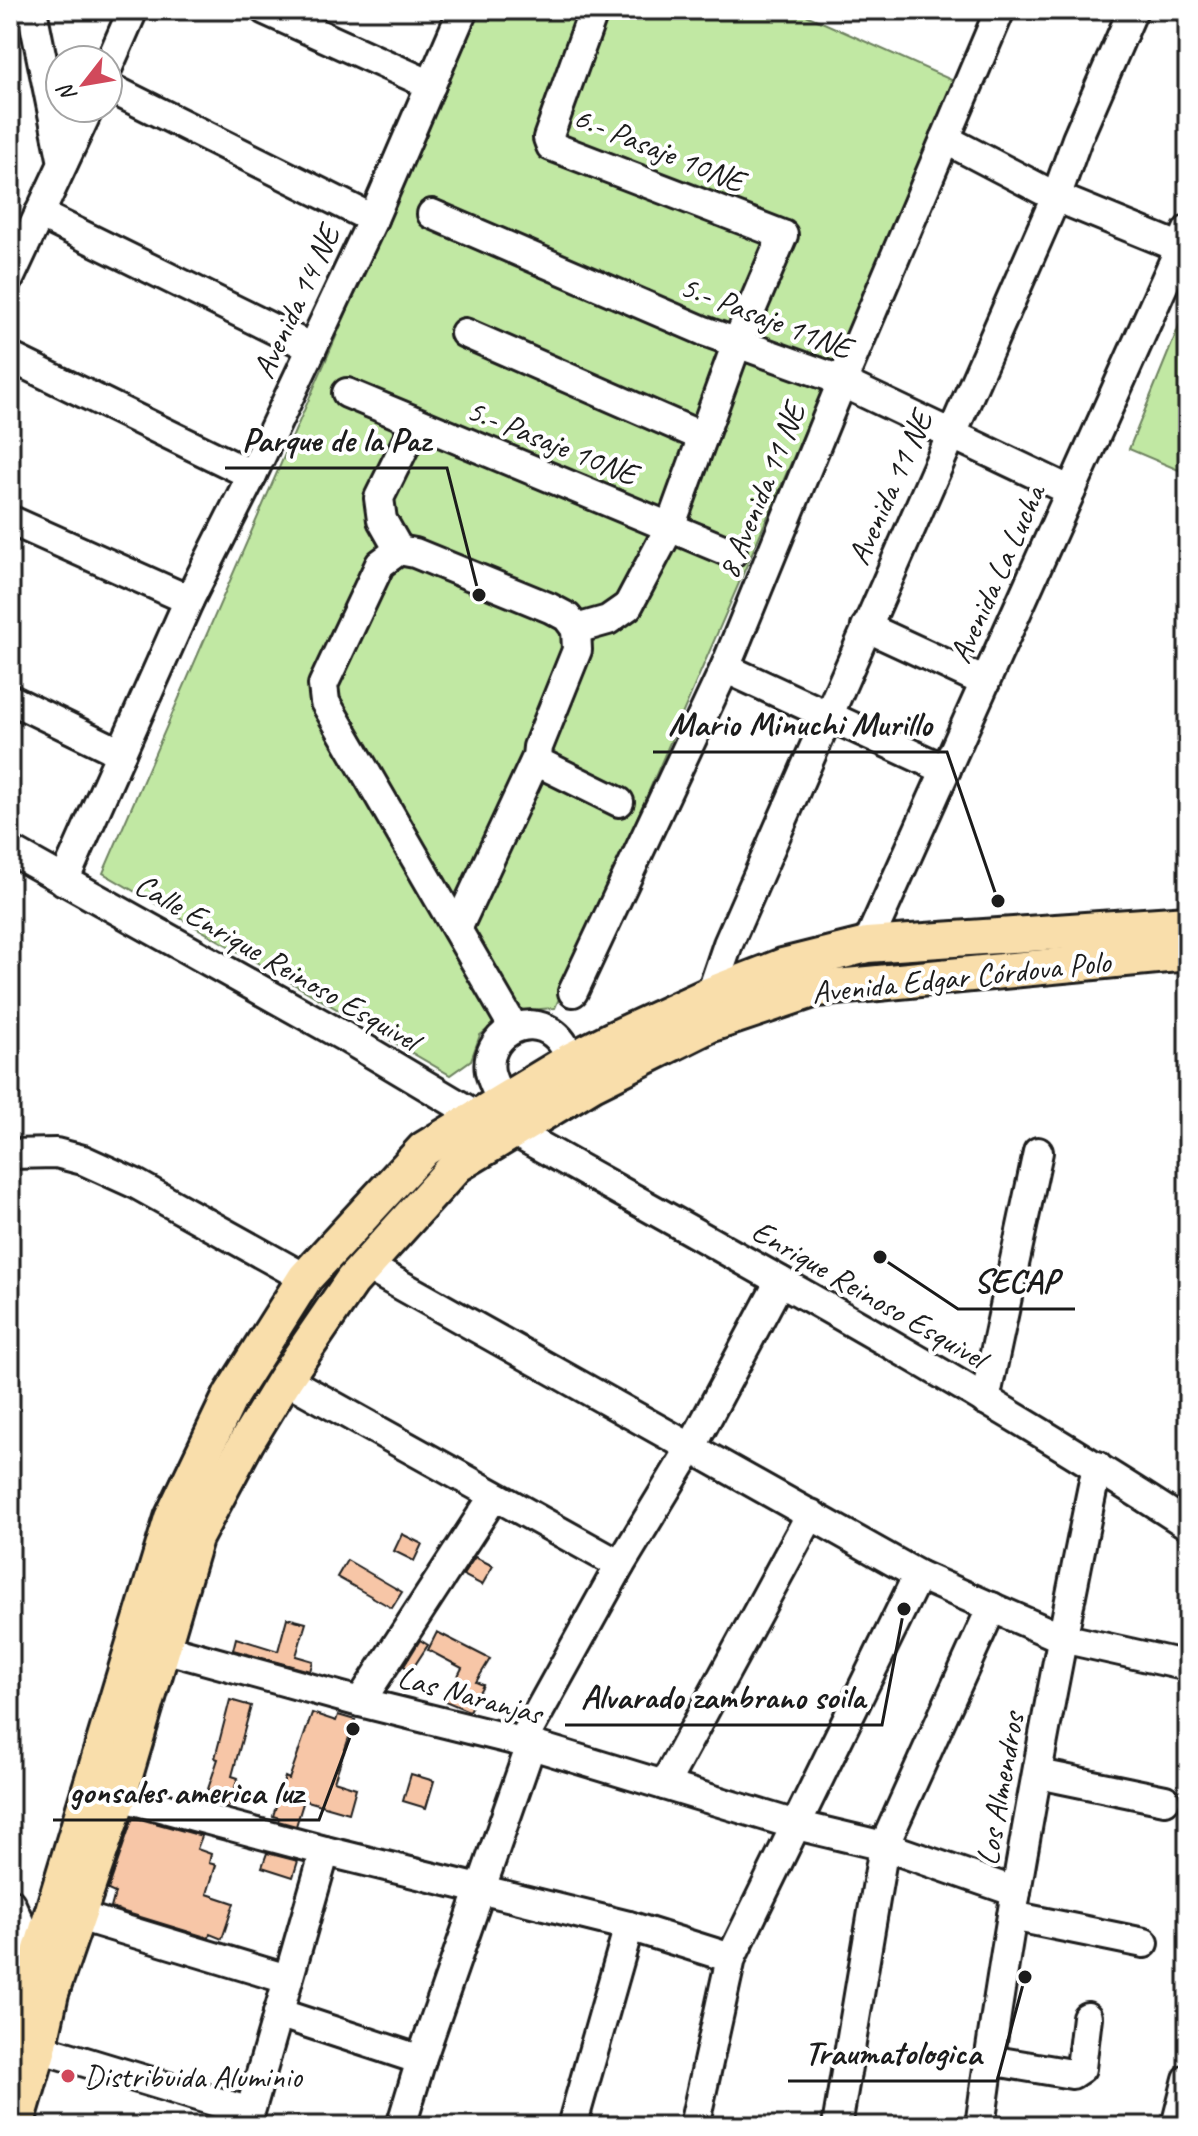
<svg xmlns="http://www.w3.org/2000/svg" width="1198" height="2136" viewBox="0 0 1198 2136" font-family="Caveat,sans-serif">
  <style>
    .green { fill: #c1e8a3; stroke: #6e8260; stroke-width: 2 }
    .building { fill: #f7c6a7; stroke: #1c1c1c; stroke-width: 2 }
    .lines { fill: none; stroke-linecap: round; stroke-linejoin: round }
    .minor-casing { stroke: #1c1c1c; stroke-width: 34 }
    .major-casing { stroke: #1c1c1c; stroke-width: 40 }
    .minor { stroke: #fff; stroke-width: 28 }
    .major { stroke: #f9deab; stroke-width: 34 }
    .poi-dot { fill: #d1495b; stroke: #fff; stroke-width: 3 }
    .labels { text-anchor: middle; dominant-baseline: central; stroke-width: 8; stroke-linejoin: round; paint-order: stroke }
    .street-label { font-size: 32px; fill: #1c1c1c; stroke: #fff }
    .poi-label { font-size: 32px; fill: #1c1c1c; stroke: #fff; text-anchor: start }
    .leader { fill: none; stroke: #1c1c1c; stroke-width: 3 }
    .callout-dot { fill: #1c1c1c; stroke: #fff; stroke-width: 3 }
    .callout-label { font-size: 34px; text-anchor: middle; font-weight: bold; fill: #1c1c1c; stroke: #fff; stroke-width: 8; stroke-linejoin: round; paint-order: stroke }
  </style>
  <rect width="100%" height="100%" fill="#fff"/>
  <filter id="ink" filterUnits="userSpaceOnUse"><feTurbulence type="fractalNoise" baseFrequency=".0125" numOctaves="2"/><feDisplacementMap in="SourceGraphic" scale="16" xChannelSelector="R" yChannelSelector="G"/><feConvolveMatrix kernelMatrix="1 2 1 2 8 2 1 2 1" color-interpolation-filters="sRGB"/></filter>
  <g filter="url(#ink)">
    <g class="green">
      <path d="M478,10H795L956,82L555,1008L512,1011L480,1035L471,1060L450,1075L103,873Z"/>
      <path d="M1188,304V474L1129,449Z"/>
    </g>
    <g class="building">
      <path d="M402,1534L422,1544L414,1561L394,1551Z"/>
      <path d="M475,1557L493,1566L482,1585L463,1575Z"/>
      <path d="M347,1560L402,1592L392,1608L337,1577Z"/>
      <path d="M287,1618L306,1623L296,1656L313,1661L310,1671L233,1650L236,1638L278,1651Z"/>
      <path d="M437,1632L490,1659L476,1682L483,1685L469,1711L445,1701L462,1668L428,1650Z"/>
      <path d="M420,1640L428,1645L411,1671L404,1666Z"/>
      <path d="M230,1700L251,1706L232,1776L238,1778L228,1808L204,1801L218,1759L215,1758Z"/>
      <path d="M312,1713L336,1721L338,1715L355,1720L334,1781L356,1788L349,1813L304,1800L296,1826L278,1821L279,1818L273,1816L285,1777L289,1779Z"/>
      <path d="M411,1774L434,1781L426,1808L403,1801Z"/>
      <path d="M133,1817L202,1836L197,1849L211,1854L209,1863L216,1865L207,1894L234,1903L222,1939L210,1934L209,1938L111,1908L115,1893L108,1890Z"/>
      <path d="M267,1853L298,1861L293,1877L262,1867Z"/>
    </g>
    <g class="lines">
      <defs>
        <g id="minor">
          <path d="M32,10L63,163"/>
          <path d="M265,10L431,85"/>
          <path d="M108,67L133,10"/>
          <path d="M108,87L373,219"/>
          <path d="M945,139L1056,197L1181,248"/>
          <path d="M39,214L312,348"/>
          <path d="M432,214L704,331L829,376L1071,491"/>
          <path d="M10,277L89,108"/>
          <path d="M465,333L703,437"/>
          <path d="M10,357L252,475"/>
          <path d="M347,393L732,553"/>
          <path d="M10,520L189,600"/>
          <path d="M399,550L380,564L323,685L325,702L514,1028"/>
          <path d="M399,550L415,553L550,608L567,617L576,629"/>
          <path d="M399,550L382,520L379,498L416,423"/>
          <path d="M866,627L985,682"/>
          <path d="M576,629L608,620L628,606L670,527L737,343L783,235L551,146L548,138L594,10"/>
          <path d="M576,629L577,650L538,747L537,757L542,764L619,802"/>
          <path d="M725,668L946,770"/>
          <path d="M10,699L121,753"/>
          <path d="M10,850L343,1036L479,1117L511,1130C739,1258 969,1383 1188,1525"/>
          <path d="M64,881L189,600L252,475L373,219L463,10"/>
          <path d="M457,929L537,757"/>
          <path d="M867,945L1188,230"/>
          <path d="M573,992L725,668L842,382L1000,10"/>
          <path d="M711,994L728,944L1056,197L1077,139L1133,10"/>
          <path d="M502,1102C498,1092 492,1082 490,1072C484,1037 526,1011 554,1034C563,1041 567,1050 571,1060"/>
          <path d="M10,1154L56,1153L83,1160L136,1184L305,1278"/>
          <path d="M365,1265L918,1575L1062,1638L1188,1666"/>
          <path d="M285,1379L620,1565"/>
          <path d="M985,1400L1038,1152"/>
          <path d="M145,1643L360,1702L522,1742L796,1825L884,1846L1016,1892"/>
          <path d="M360,1702L494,1496"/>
          <path d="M522,1742L620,1565L691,1448L780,1281"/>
          <path d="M1039,1774L1165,1800"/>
          <path d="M664,1785L811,1514"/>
          <path d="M119,1796L325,1851L629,1926L731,1958"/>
          <path d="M10,1903L43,1974"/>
          <path d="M79,1916L287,1979"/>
          <path d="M1012,1916L1144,1943"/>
          <path d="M278,2013L421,2060"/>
          <path d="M39,2048L250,2112"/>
          <path d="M989,2060L1072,2074L1081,2068L1087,2017"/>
          <path d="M246,2126L325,1851"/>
          <path d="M401,2126L421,2060L531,1745"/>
          <path d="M572,2126L629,1926"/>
          <path d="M694,2126L731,1958L918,1575"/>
          <path d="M837,2126L884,1846L992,1607"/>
          <path d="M980,2126C1010,1905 1052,1685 1097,1466"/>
          <path d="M1176,2126L1188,2079"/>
        </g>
        <g id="major">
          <path d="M10,2052L172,1518L231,1395L305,1278L424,1149L571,1060L613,1039L711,994L783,966L867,945L1188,923"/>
          <path d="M16,2126L39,2048L51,1993L119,1796L195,1538L247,1441L285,1379L352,1281L457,1165L593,1083L709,1025L816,989L1188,953"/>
        </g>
      </defs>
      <use href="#minor" class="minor-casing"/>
      <use href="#major" class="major-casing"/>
      <use href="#minor" class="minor"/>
      <use href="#major" class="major"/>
    </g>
  </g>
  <circle class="poi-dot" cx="68" cy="2076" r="8"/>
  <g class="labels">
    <g class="street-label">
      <text transform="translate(659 149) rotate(22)">6.- Pasaje 10NE</text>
      <text transform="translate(296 302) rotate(-65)">Avenida 14 NE</text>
      <text transform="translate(766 317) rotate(21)">5.- Pasaje 11NE</text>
      <text transform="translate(552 442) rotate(22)">5.- Pasaje 10NE</text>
      <text transform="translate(890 488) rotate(-66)">Avenida 11 NE</text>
      <text transform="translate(761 491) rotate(-68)">8 Avenida 11 NE</text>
      <text transform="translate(997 574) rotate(-66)">Avenida La Lucha</text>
      <text transform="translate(277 962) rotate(30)">Calle Enrique Reinoso Esquivel</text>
      <text transform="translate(961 977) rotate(-6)">Avenida Edgar Córdova Polo</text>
      <text transform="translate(869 1294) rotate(30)">Enrique Reinoso Esquivel</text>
      <text transform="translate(470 1695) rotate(15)">Las Naranjas</text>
      <text transform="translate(1000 1789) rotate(-80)">Los Almendros</text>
    </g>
    <g class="poi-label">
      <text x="84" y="2076">Distribuida Aluminio</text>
    </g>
  </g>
  <path class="leader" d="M479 595L447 468H225M998 901L947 752H653M880 1257L958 1309H1075M904 1609L882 1725H565M353 1729L319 1820H53M1025 1977L997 2081H788"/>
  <g class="callout-dot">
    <circle cx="479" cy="595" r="8"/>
    <circle cx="998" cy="901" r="8"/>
    <circle cx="880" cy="1257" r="8"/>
    <circle cx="904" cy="1609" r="8"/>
    <circle cx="353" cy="1729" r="8"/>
    <circle cx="1025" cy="1977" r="8"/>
  </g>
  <g class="callout-label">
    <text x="336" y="451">Parque de la Paz</text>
    <text x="800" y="735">Mario Minuchi Murillo</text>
    <text x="1016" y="1292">SECAP</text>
    <text x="723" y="1708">Alvarado zambrano soila</text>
    <text x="186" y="1803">gonsales america luz</text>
    <text x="893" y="2064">Traumatologica</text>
  </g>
  <rect width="1198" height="2136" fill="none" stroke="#fff" stroke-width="40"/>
  <rect x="20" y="20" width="1158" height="2096" fill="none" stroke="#1c1c1c" stroke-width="3" filter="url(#ink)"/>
  <g transform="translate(84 84) rotate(239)"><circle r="38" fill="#ffffff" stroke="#a4a4a4" stroke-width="2"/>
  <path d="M0-6L14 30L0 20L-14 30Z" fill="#d1495b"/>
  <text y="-12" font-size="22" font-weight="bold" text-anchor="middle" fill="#1c1c1c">N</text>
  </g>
</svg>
